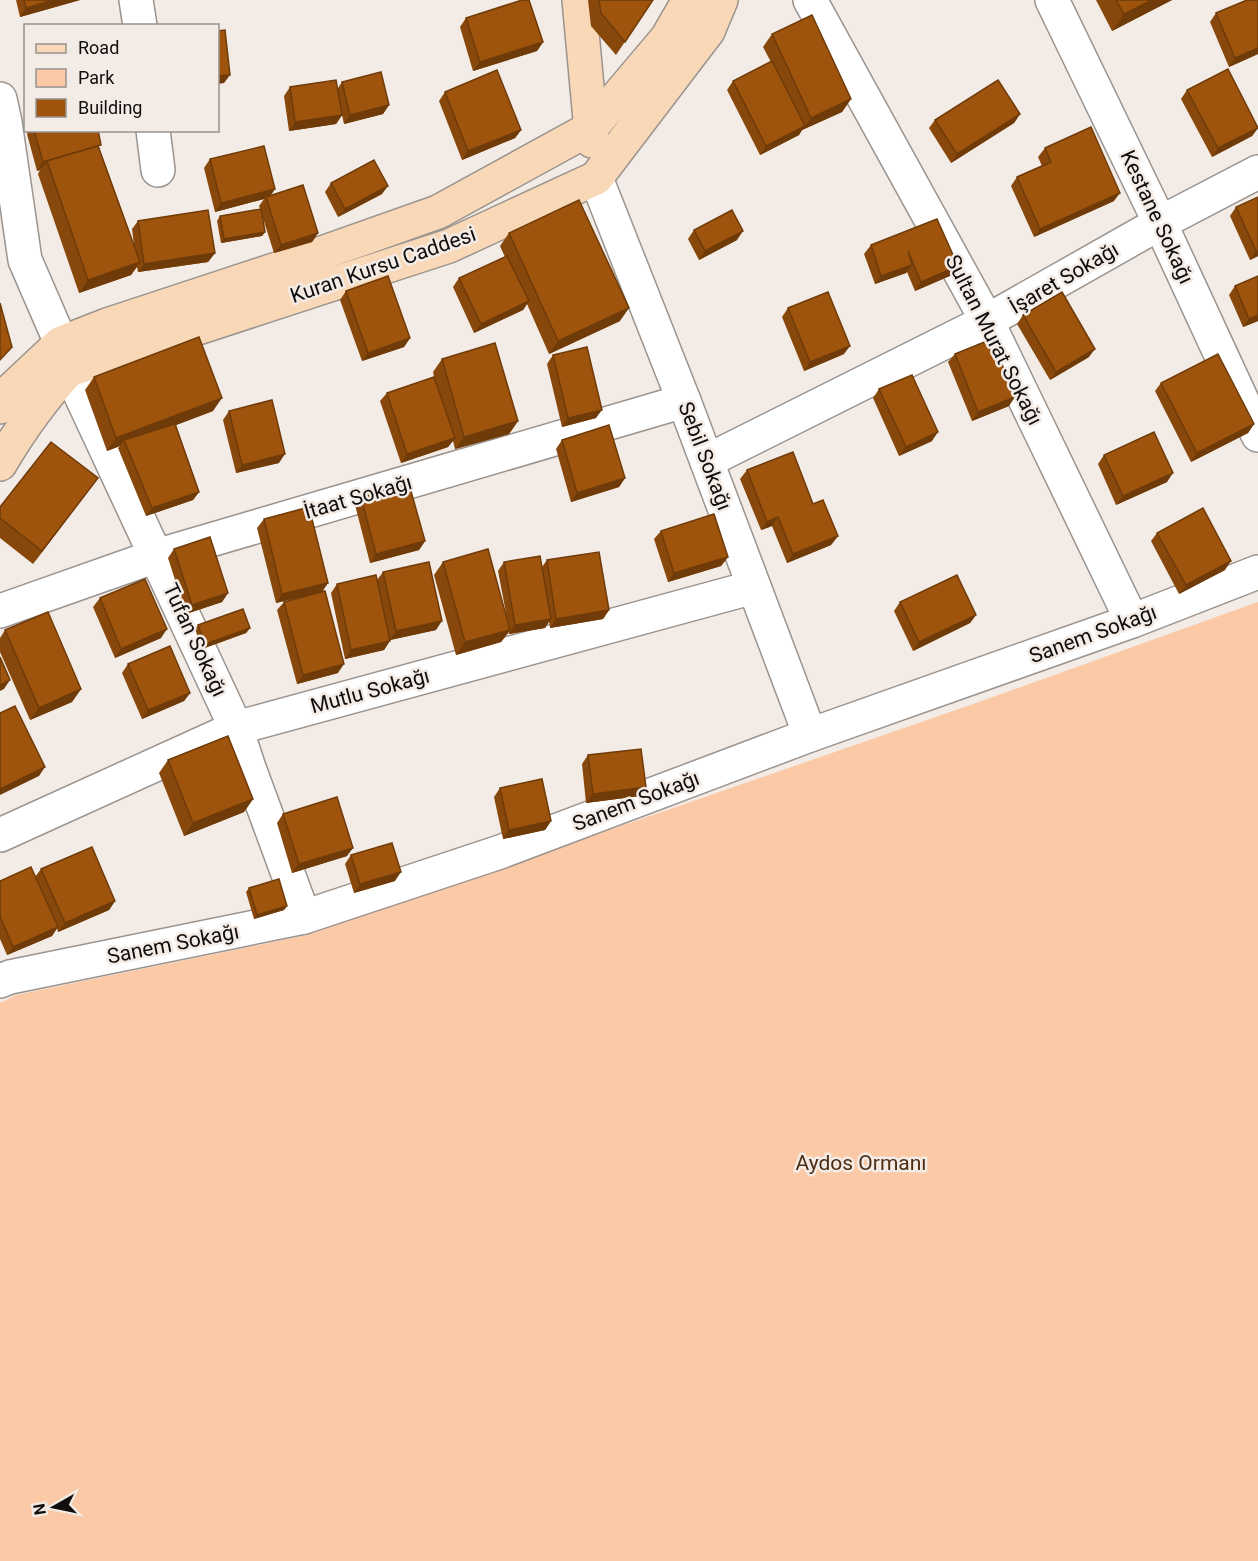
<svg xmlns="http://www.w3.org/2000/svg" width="1258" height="1561" viewBox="0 0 1258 1561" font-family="Roboto,sans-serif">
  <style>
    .green { fill: #fcc9a6 }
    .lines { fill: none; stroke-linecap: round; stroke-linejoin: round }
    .minor-casing { stroke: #9a938e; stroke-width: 36 }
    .tertiary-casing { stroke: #9a938e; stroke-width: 36 }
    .secondary-casing { stroke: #9a938e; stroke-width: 36 }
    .minor { stroke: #fff; stroke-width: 33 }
    .tertiary { stroke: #fff; stroke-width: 33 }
    .secondary { stroke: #f8d8b7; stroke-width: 33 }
    .wall { fill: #88480b }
    .shaded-wall { fill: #6f3b09 }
    .building { fill: #9e540d; stroke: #6f3b09; stroke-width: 1.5 }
    .labels { text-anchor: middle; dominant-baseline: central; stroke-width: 5; stroke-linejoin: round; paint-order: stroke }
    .street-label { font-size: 21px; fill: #100d0c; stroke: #f3ebe5 }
    .park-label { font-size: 21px; fill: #4d2d13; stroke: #f3ebe5 }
  </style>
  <rect width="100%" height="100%" fill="#f3ebe5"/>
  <path class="green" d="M1258,602V1561H0V1003L16,995L307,935L976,703Z"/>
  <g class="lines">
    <defs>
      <g id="minor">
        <path d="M136,0L140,26"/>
        <path d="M810,0L987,321L1132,621"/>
        <path d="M1052,0L1160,223L1258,435"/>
        <path d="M153,130L158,170"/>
        <path d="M596,178L684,401L810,735"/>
        <path d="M69,370L236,728L249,768L304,917"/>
        <path d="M707,461L987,321L1160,223L1258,172"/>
        <path d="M0,611L156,556L684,401"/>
        <path d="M0,835L236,728L754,587"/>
        <path d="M0,981L10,977L304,917L500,852L810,735L1132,621L1258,572"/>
      </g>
      <path id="tertiary" d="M0,99L5,122L25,260L61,343L69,369"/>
      <g id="secondary">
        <path d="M579,0L592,141"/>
        <path d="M0,407L10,391L61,343L107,325L274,270L438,212L591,128L667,38L689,0"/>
        <path d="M0,464C20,430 42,399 69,370L449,246L596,178L708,31L721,0"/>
      </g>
    </defs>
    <use href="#minor" class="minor-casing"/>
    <use href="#tertiary" class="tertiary-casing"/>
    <use href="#secondary" class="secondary-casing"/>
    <use href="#minor" class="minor"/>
    <use href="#tertiary" class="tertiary"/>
    <use href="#secondary" class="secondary"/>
  </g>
  <g class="wall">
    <path d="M16,0H80L20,17Z"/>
    <path d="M588,0H653L616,55L591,26Z"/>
    <path d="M1096,0H1172L1112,31Z"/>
    <path d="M1258,0V54L1229,67L1210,22L1216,13Z"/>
    <path d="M466,18L543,42L537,51L473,71L460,27Z"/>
    <path d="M772,34L851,99L842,112L802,130L799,135L760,155L727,90L733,81L771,62L763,47Z"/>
    <path d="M342,82L389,105L383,114L344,124L342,115L336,124L289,131L284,96L290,87L338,88Z"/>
    <path d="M1187,90L1258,128L1252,136L1212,157L1181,99Z"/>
    <path d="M445,92L521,130L515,138L462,160L439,101Z"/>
    <path d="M1020,114L1014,123L951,163L929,128L935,120Z"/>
    <path d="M29,130H98L99,147L134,245L132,229L138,221L215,253L208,262L138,272L137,267L131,275L79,293L38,174L40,170L37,171L27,134Z"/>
    <path d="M1045,148L1114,201L1034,237L1011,186L1017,177L1042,166L1038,157Z"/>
    <path d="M210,159L275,189L270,196L318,233L312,242L274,253L261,212L265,232L262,236L221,243L217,221L220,216L260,209L259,206L264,199L215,212L204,168Z"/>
    <path d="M331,183L382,194L338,217L325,192Z"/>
    <path d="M1258,197V256L1250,260L1230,216L1236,207Z"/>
    <path d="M937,219L952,275L915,291L907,272L906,273L875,284L864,254L871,245Z"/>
    <path d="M694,230L737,240L699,260L688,239Z"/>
    <path d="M509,233L620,321L549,354L527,304L523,310L474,333L453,287L459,278L505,257L500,246Z"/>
    <path d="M1258,276V321L1243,327L1229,295L1235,286Z"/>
    <path d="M346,291L410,338L404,347L362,361L340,300Z"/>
    <path d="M788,308L844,354L804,371L782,317Z"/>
    <path d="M1023,315L1089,357L1050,380L1017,324Z"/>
    <path d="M955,354L1009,406L972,421L948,362Z"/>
    <path d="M553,355L596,418L562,427L547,364Z"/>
    <path d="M442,359L518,421L509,434L455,449L453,441L448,447L401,463L380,401L387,393L434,377L433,372Z"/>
    <path d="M94,377L213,411L176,425L199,492L193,500L146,516L118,448L120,446L107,451L85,390Z"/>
    <path d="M1161,383L1254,424L1248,433L1191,462L1155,391Z"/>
    <path d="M879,389L932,441L899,456L873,398Z"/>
    <path d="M229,411L279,463L236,473L223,420Z"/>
    <path d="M562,440L625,478L619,487L571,502L556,449Z"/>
    <path d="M1104,455L1167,482L1116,505L1098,464Z"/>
    <path d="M747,470L838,536L831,545L787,563L772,526L761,530L740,479Z"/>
    <path d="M88,491L33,564L0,538V507Z"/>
    <path d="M361,497L425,541L419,550L370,563L355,505Z"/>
    <path d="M264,519L328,583L322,591L338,673L297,684L277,610L284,602L304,596L276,603L257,528Z"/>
    <path d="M661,531L728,557L721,566L668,582L654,539Z"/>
    <path d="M1157,533L1225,570L1179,594L1151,541Z"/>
    <path d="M174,549L228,593L222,602L186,614L168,558Z"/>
    <path d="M547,560L609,610L603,619L550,628L549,621L545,628L509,634V632L501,642L456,655L434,575L443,562L506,613L498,571L504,562L542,567Z"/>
    <path d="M383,572L436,630L390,640L384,650L345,659L331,593L337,584L377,580Z"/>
    <path d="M100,598L161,638L115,658L93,607Z"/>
    <path d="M900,602L976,615L970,623L913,651L894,611Z"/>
    <path d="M198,625L250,628L246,633L202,649L195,629Z"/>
    <path d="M5,630L81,689L72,702L30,720L0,652V638Z"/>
    <path d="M128,664L190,693L184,701L142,719L122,673Z"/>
    <path d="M588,755L640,796L586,803L582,764Z"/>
    <path d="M168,760L253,799L244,812L184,836L159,773Z"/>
    <path d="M500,788L551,821L545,830L503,839L494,797Z"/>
    <path d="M283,814L347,856L292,873L277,823Z"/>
    <path d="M351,855L395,881L354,893L345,864Z"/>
    <path d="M41,869L115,901L109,910L58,932L57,928L52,936L7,955L0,939V881L35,877Z"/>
    <path d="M249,888L287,906L284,910L254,919L246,892Z"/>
  </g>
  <g class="shaded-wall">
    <path d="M54,0H80L20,17L26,8Z"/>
    <path d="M1152,0H1172L1112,31L1124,14Z"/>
    <path d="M543,42L537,51L473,71L480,62Z"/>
    <path d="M1258,48V54L1229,67L1235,58Z"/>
    <path d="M230,75L224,83L218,84V76Z"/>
    <path d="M851,99L842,112L802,130L799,135L760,155L766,146L805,126L811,118Z"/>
    <path d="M389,105L383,114L344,124L350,115Z"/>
    <path d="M1020,114L1014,123L951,163L957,154Z"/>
    <path d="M342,115L336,124L289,131L295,122Z"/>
    <path d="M1258,128L1252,136L1212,157L1218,148Z"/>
    <path d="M521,130L515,138L462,160L468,151Z"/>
    <path d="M47,161L40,170L37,171L43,162Z"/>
    <path d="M388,186L382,194L338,217L345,209Z"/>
    <path d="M275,189L269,198L266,197L264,199L215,212L221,203Z"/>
    <path d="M1120,193L1114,201L1034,237L1040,229Z"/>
    <path d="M743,231L737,240L699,260L705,251Z"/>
    <path d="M265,232L262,236L221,243L224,239Z"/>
    <path d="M318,233L312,242L274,253L281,245Z"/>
    <path d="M1258,250V256L1250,260L1256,251Z"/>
    <path d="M215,253L208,262L138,272L144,264Z"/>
    <path d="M140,262L131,275L79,293L88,280Z"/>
    <path d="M912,265L906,273L875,284L881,276Z"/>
    <path d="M958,266L952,275L915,291L921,282Z"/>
    <path d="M529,301L523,310L474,333L481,324Z"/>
    <path d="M629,308L620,321L549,354L558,341Z"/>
    <path d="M1258,315V321L1243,327L1249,319Z"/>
    <path d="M410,338L404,347L362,361L368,353Z"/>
    <path d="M850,346L844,354L804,371L810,362Z"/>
    <path d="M1095,349L1089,357L1050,380L1056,372Z"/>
    <path d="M1015,397L1009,406L972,421L978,412Z"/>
    <path d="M222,398L213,411L126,444L124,440L120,446L107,451L116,438Z"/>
    <path d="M602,410L596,418L562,427L568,418Z"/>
    <path d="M518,421L509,434L455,449L464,437Z"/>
    <path d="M1254,424L1248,433L1191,462L1197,453Z"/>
    <path d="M938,432L932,441L899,456L906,447Z"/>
    <path d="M455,438L448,447L401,463L407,454Z"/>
    <path d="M285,454L279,463L236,473L242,465Z"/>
    <path d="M1173,473L1167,482L1116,505L1123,496Z"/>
    <path d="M98,478L88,491L33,564L42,551Z"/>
    <path d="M625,478L619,487L571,502L577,493Z"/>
    <path d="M199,492L193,500L146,516L152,508Z"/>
    <path d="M778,517L772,526L761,530L767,522Z"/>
    <path d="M838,536L831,545L787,563L793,554Z"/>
    <path d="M425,541L419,550L370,563L376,554Z"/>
    <path d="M728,557L721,566L668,582L674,573Z"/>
    <path d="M1231,561L1225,570L1179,594L1186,585Z"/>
    <path d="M328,583L322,592L276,603L282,594Z"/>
    <path d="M228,593L222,602L186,614L192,605Z"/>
    <path d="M609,610L603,619L550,628L556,619Z"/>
    <path d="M976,615L970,623L913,651L919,642Z"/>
    <path d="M551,619L545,628L509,634L515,625Z"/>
    <path d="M442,621L436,630L390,640L396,631Z"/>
    <path d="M250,628L246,633L202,649L205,644Z"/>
    <path d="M167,629L161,638L115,658L121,649Z"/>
    <path d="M510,630L501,642L456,655L465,642Z"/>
    <path d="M390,641L384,650L345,659L351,650Z"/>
    <path d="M344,664L338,673L297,684L303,675Z"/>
    <path d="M10,680L4,689L0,691V685Z"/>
    <path d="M81,689L72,702L30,720L39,708Z"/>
    <path d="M190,693L184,701L142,719L148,710Z"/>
    <path d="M45,767L39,776L0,795V789Z"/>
    <path d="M646,787L640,796L586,803L593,794Z"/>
    <path d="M253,799L244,812L184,836L193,823Z"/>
    <path d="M551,821L545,830L503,839L509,830Z"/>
    <path d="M353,848L347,856L292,873L299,864Z"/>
    <path d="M401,872L395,881L354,893L360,884Z"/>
    <path d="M115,901L109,910L58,932L65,923Z"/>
    <path d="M287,906L284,910L254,919L257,915Z"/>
    <path d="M58,927L52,936L7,955L13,947Z"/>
  </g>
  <g class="building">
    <path d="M24,0H54L26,8Z"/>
    <path d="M522,0H529L543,42L480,62L466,18Z"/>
    <path d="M599,0H653L625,42L601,13Z"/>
    <path d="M1116,0H1152L1124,14Z"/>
    <path d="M1247,0H1258V48L1235,58L1216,13Z"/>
    <path d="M812,15L851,99L811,118L772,34Z"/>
    <path d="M225,30L230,75L218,76V31Z"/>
    <path d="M772,61L805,126L766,146L733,81Z"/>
    <path d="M1228,69L1258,128L1218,148L1187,90Z"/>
    <path d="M497,70L521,130L468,151L445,92Z"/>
    <path d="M381,72L389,105L350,115L342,82Z"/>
    <path d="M336,80L342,115L295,122L290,87Z"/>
    <path d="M998,80L1020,114L957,154L935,120Z"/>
    <path d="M1091,127L1120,193L1040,229L1017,177L1051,162L1045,148Z"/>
    <path d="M34,130H98L101,145L43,162Z"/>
    <path d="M98,146L140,262L88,280L47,161Z"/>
    <path d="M264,146L275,189L221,203L210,159Z"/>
    <path d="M374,160L388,186L345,209L331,183Z"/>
    <path d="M303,185L318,233L281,245L266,197Z"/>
    <path d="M1258,197V250L1256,251L1236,207Z"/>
    <path d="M579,200L629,308L558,341L509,233Z"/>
    <path d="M261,209L265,232L224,239L220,216Z"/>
    <path d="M208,210L215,253L144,264L138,221Z"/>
    <path d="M732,210L743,231L705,251L694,230Z"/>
    <path d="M937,219L958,266L921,282L908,251L912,265L881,276L871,245Z"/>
    <path d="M507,256L529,301L481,324L459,278Z"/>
    <path d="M388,276L410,338L368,353L346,291Z"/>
    <path d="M1258,276V315L1249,319L1235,286Z"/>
    <path d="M828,292L850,346L810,362L788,308Z"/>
    <path d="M1062,292L1095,349L1056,372L1023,315Z"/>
    <path d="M0,303L12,347L0,360Z"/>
    <path d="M199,337L222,398L116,438L94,377Z"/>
    <path d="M992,339L1015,397L978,412L955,354Z"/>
    <path d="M495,343L518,421L464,437L442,359Z"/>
    <path d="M587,347L602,410L568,418L553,355Z"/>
    <path d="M1218,354L1254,424L1197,453L1161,383Z"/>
    <path d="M912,375L938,432L906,447L879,389Z"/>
    <path d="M434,377L455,438L407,454L387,393Z"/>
    <path d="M272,400L285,454L242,465L229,411Z"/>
    <path d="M175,424L199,492L152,508L124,440Z"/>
    <path d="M609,425L625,478L577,493L562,440Z"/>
    <path d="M1154,432L1173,473L1123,496L1104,455Z"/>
    <path d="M51,442L98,478L42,551L0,518V507Z"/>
    <path d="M793,452L813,504L823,500L838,536L793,554L778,517L767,522L747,470Z"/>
    <path d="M409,484L425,541L376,554L361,497Z"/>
    <path d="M309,507L328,583L282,594L264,519Z"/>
    <path d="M1203,508L1231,561L1186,585L1157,533Z"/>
    <path d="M714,514L728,557L674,573L661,531Z"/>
    <path d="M210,537L228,593L192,605L174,549Z"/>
    <path d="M488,549L510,630L465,642L443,562Z"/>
    <path d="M599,552L609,610L556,619L547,560Z"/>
    <path d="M540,556L551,619L515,625L504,562Z"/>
    <path d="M429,562L442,621L396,631L383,572Z"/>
    <path d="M376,575L390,641L351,650L337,584Z"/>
    <path d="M957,575L976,615L919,642L900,602Z"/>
    <path d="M145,579L167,629L121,649L100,598Z"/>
    <path d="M325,591L344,664L303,675L284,602Z"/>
    <path d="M243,609L250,628L205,644L198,625Z"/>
    <path d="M48,612L81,689L39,708L5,630Z"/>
    <path d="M170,646L190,693L148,710L128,664Z"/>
    <path d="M0,657L10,680L0,685Z"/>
    <path d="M15,706L45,767L0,789V713Z"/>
    <path d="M228,736L253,799L193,823L168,760Z"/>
    <path d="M641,749L646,787L593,794L588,755Z"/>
    <path d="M542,779L551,821L509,830L500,788Z"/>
    <path d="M337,797L353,848L299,864L283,814Z"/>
    <path d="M392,843L401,872L360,884L351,855Z"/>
    <path d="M92,847L115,901L65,923L41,869Z"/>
    <path d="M31,867L58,927L13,947L0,916V881Z"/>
    <path d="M279,879L287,906L257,915L249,888Z"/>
  </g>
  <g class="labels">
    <g class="street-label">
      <text transform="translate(1157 217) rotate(65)">Kestane Sokağı</text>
      <text transform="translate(383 265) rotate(-19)">Kuran Kursu Caddesi</text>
      <text transform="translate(1064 278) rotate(-30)">İşaret Sokağı</text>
      <text transform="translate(994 340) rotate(63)">Sultan Murat Sokağı</text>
      <text transform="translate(705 456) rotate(69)">Sebil Sokağı</text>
      <text transform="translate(358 497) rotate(-16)">İtaat Sokağı</text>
      <text transform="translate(1093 634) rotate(-20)">Sanem Sokağı</text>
      <text transform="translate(195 640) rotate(65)">Tufan Sokağı</text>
      <text transform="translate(370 691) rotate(-15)">Mutlu Sokağı</text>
      <text transform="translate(636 801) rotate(-21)">Sanem Sokağı</text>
      <text transform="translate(173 944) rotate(-11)">Sanem Sokağı</text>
    </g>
    <g class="park-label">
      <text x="861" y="1163">Aydos Ormanı</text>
    </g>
  </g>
  <rect x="24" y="24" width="195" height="108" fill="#f3ebe5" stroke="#98928e" stroke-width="1.5"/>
  <rect x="36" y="44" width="30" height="9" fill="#f8d8b7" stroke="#98928e" stroke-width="1.5"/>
  <text x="78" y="54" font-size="18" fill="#100d0c">Road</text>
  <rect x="36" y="69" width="30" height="18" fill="#fcc9a6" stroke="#98928e" stroke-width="1.5"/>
  <text x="78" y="84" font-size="18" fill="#100d0c">Park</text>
  <rect x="36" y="99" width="30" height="18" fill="#9e540d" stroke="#98928e" stroke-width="1.5"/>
  <text x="78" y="114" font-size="18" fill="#100d0c">Building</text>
  <g transform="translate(54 1507) rotate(261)" stroke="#f3ebe5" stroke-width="4.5" paint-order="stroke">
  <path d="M0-4.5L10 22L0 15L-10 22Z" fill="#100d0c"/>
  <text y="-9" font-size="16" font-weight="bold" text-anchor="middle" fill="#100d0c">N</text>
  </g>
</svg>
